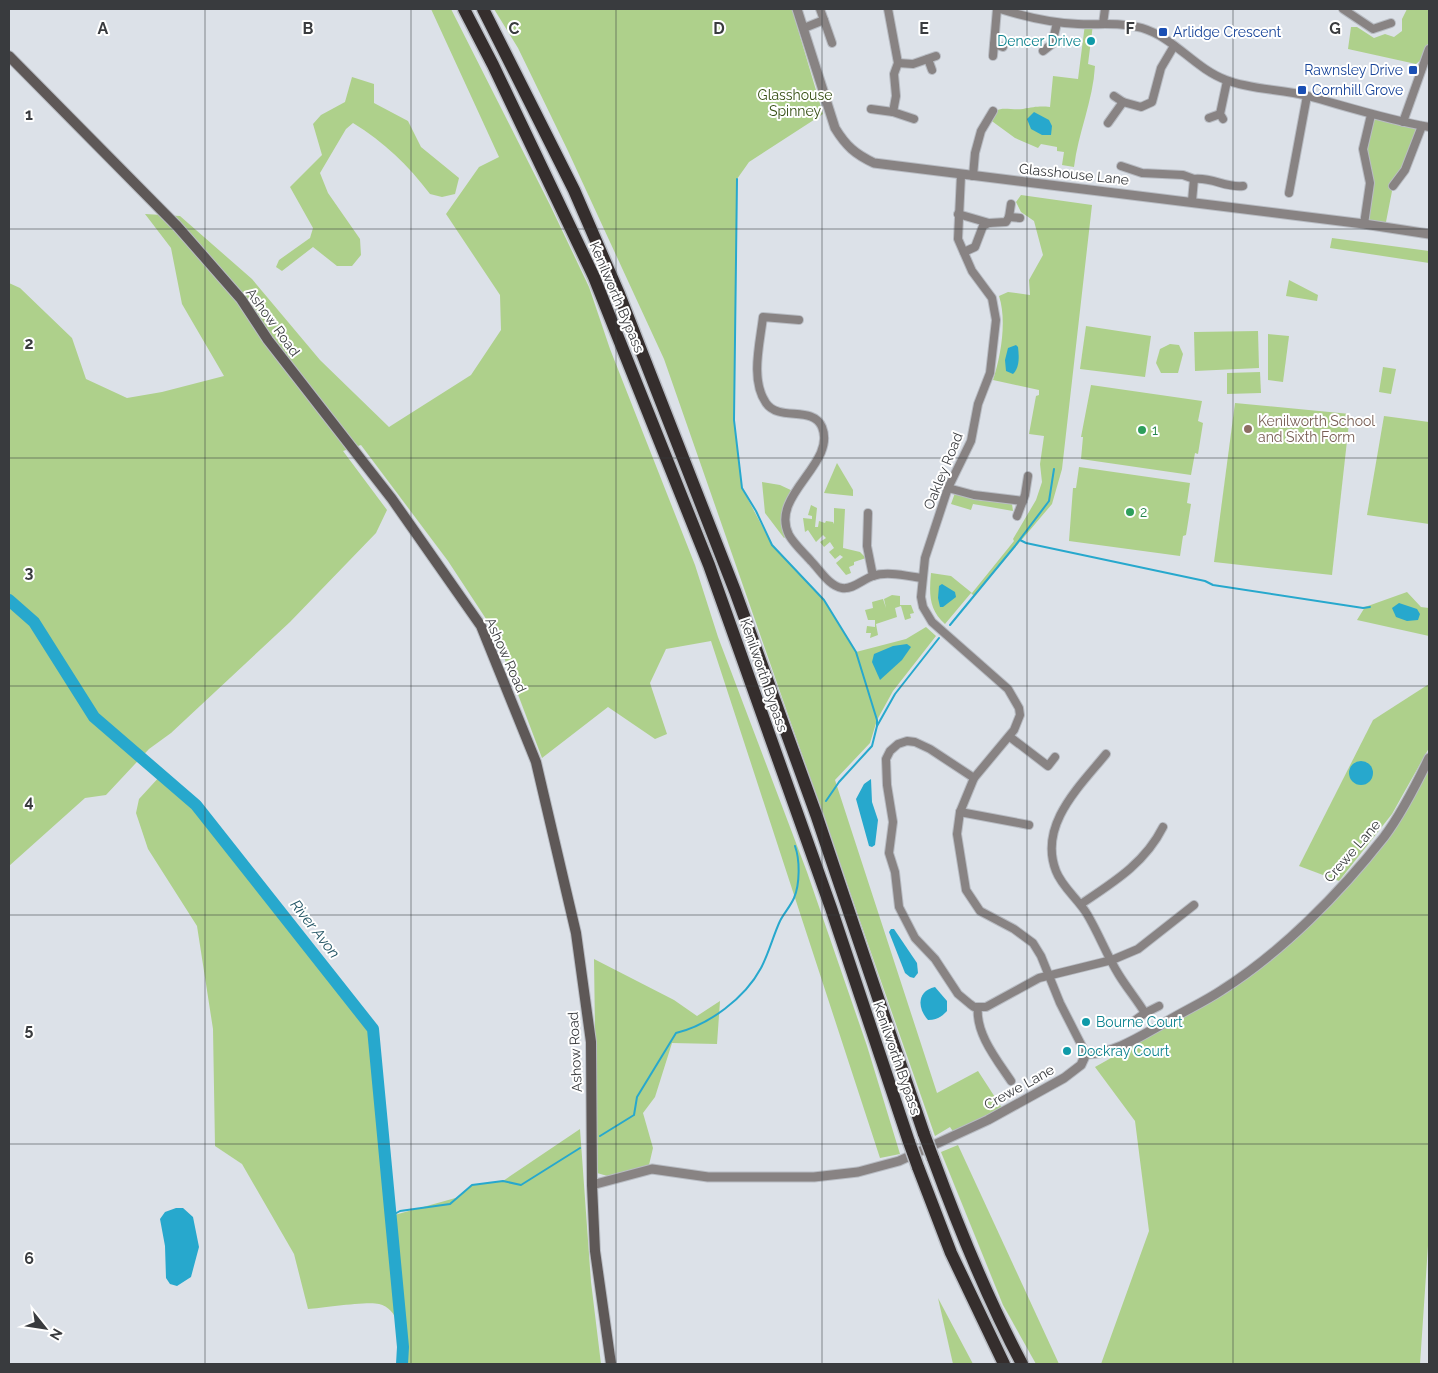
<svg xmlns="http://www.w3.org/2000/svg" width="1438" height="1373" viewBox="0 0 1438 1373" font-family="Raleway,sans-serif">
  <style>
    .green { fill: #aed08b }
    .water { fill: #27a8cd }
    .lines { fill: none; stroke-linecap: round; stroke-linejoin: round }
    .stream { stroke: #27a8cd; stroke-width: 2 }
    .river { stroke: #27a8cd; stroke-width: 12 }
    .minor-casing { stroke: #b8bcc3; stroke-width: 10 }
    .tertiary-casing { stroke: #b8bcc3; stroke-width: 11 }
    .secondary-casing { stroke: #b8bcc3; stroke-width: 12 }
    .trunk-casing { stroke: #b8bcc3; stroke-width: 15 }
    .minor { stroke: #888383; stroke-width: 8 }
    .tertiary { stroke: #888383; stroke-width: 9 }
    .secondary { stroke: #5e5857; stroke-width: 10 }
    .trunk { stroke: #352e2d; stroke-width: 12 }
    .trunk-bridge-casing { stroke: #b8bcc3; stroke-width: 15; stroke-linecap: butt }
    .trunk-bridge { stroke: #352e2d; stroke-width: 12 }
    .grid { fill: none; stroke: #393b3e; stroke-width: 1; stroke-opacity: 0.55 }
    .transit-dot { fill: #1a4fb4; stroke: #fff; stroke-width: 2 }
    .culture-dot { fill: #0f9aa8; stroke: #fff; stroke-width: 2 }
    .education-dot { fill: #8d6e63; stroke: #fff; stroke-width: 2 }
    .leisure-dot { fill: #2e9e5b; stroke: #fff; stroke-width: 2 }
    .labels { text-anchor: middle; dominant-baseline: central; stroke-width: 4; stroke-linejoin: round; paint-order: stroke }
    .transit-label { font-size: 14px; fill: #164399; stroke: #fff; text-anchor: start }
    .culture-label { font-size: 14px; fill: #0d838f; stroke: #fff; text-anchor: start }
    .park-label { font-size: 14px; fill: #354e13; stroke: #fff }
    .street-label { font-size: 14px; fill: #393b3e; stroke: #fff }
    .education-label { font-size: 14px; fill: #785e54; stroke: #fff; text-anchor: start }
    .leisure-label { font-size: 14px; fill: #27864d; stroke: #fff; text-anchor: start }
    .water-label { font-size: 15px; font-style: italic; fill: #235565; stroke: #fff }
    .grid-label { font-size: 16px; text-anchor: middle; font-weight: bold; fill: #393b3e; stroke: #fff; stroke-width: 4; stroke-linejoin: round; paint-order: stroke }
  </style>
  <rect width="100%" height="100%" fill="#dce1e8"/>
  <g class="green">
    <path d="M431,9H451L550,205L589,287L610,349L695,565L718,637L807,872L867,1046L900,1154L880,1158L711,641L666,649L650,683L667,734L655,739L608,707L542,758L494,631L448,561L361,445L343,451L387,510L376,533L290,622L171,733L149,749L106,795L85,798L9,866V283L20,288L72,338L86,379L127,398L162,392L224,376L182,304L171,248L145,214L180,216L252,279L320,360L389,427L471,375L501,330L500,295L446,214L479,167L499,157Z"/>
    <path d="M494,9H792L823,114L749,162L737,179L734,420L742,488L772,545L824,600L856,652L906,639L926,627L936,636L893,691L877,720L870,743L835,780L937,1093L978,1071L1002,1108L954,1133L950,1127L935,1136L664,359L568,151L518,48Z"/>
    <path d="M1407,9H1429C1429,28 1433,51 1416,64L1348,49L1351,27H1357L1374,38L1385,34L1394,37L1402,31V19Z"/>
    <path d="M1085,24H1093L1088,64L1095,66C1093,101 1078,133 1074,167L1062,165L1064,152L1057,151V147L1041,144L1038,148L1015,138L989,119C997,103 1008,111 1023,109C1034,107 1039,106 1050,107L1053,76L1078,79Z"/>
    <path d="M352,77L374,84V103L408,121L421,147L459,178L455,194L442,197L430,194C408,165 384,142 353,123L346,129L320,173L328,193L360,239L361,255L352,266H337L313,247L282,271L276,267L279,260L310,238L313,228L290,187L322,155L313,124L321,115L345,102Z"/>
    <path d="M1371,115L1422,126L1393,186L1385,227L1364,224L1370,183L1363,149Z"/>
    <path d="M1021,195L1092,205L1062,469L1052,504L974,596L971,593L945,624C929,610 929,594 931,573L951,576L972,593L1014,541L1013,539L1036,500L1042,482L1040,464L1044,436L1029,434L1036,396L1039,395V390L993,380C1001,356 1007,320 999,296L1008,292L1030,295L1029,280L1043,255L1034,221L1021,212L1016,202Z"/>
    <path d="M1332,238L1429,251V263L1330,248Z"/>
    <path d="M1289,280L1318,295L1317,301L1286,296Z"/>
    <path d="M1086,326L1151,336L1145,377L1080,369Z"/>
    <path d="M1258,331L1259,368L1195,371L1194,332Z"/>
    <path d="M1268,334L1289,336L1283,382L1268,380Z"/>
    <path d="M1170,344L1179,345L1183,354L1178,373H1161L1156,363L1160,349Z"/>
    <path d="M1383,367L1396,369L1391,394L1379,392Z"/>
    <path d="M1260,372L1261,393L1227,394V373Z"/>
    <path d="M1091,385L1202,401L1198,421L1203,423L1198,454L1195,453L1191,475L1081,459L1083,437H1081Z"/>
    <path d="M1235,403L1350,414L1332,575L1214,562Z"/>
    <path d="M1384,416L1429,422V524L1367,515Z"/>
    <path d="M837,463L853,490V496L824,493Z"/>
    <path d="M1079,467L1190,483L1187,503L1191,504L1186,535L1183,536L1180,556L1069,541L1073,488H1076Z"/>
    <path d="M762,482L780,485L795,492L787,511L789,534L784,538L765,513Z"/>
    <path d="M955,493L982,501H1009L1012,504L1013,511L973,504L971,510L951,504Z"/>
    <path d="M811,505L817,508L815,527H818L819,521L825,523L826,521L833,522L834,524V508L845,509L843,548L860,552L866,558L854,562V565L849,567L851,573L846,575L836,563L843,557L840,555L835,559L829,552L834,548L830,542L824,547L820,542L826,538L823,535L816,542L808,530L805,532L803,518L812,519V516L808,515Z"/>
    <path d="M1407,592L1421,607L1429,608V636L1357,620L1365,607Z"/>
    <path d="M892,595L900,596V605H911L914,613L910,614L911,618L905,620L901,606L895,608L897,617L876,624L878,635L870,638L871,633H866L867,626L875,627V620H868L865,610L873,608L872,602L883,599L886,608L884,599Z"/>
    <path d="M1429,684V748L1392,814L1339,881L1299,866L1373,720Z"/>
    <path d="M1429,768V1231L1420,1364H1101L1149,1231L1135,1121L1095,1067L1223,995L1350,884L1396,827Z"/>
    <path d="M161,775L196,805L373,1029L391,1216L459,1197L472,1185L503,1181L580,1129L591,1282L601,1364H402C404,1346 402,1309 379,1304C367,1301 323,1308 308,1309L294,1254L242,1164L215,1146L213,1029L197,926L148,849L136,813L139,799Z"/>
    <path d="M594,959L674,1000L697,1016L720,1001L717,1044L672,1043L655,1097L643,1113L653,1148L649,1165L611,1177L597,1173Z"/>
    <path d="M958,1145L1059,1364H1036L1003,1305L941,1152Z"/>
    <path d="M938,1298L973,1364H953Z"/>
  </g>
  <g class="water">
    <path d="M1034,112L1049,120L1052,126L1051,135H1042L1031,129L1027,119Z"/>
    <path d="M1016,345L1018,347C1019,356 1020,367 1013,374L1006,371L1005,360L1008,348Z"/>
    <path d="M942,584L955,592L956,597L943,607H940L938,598L939,586Z"/>
    <path d="M1399,603L1417,609L1420,614L1418,620L1407,621L1396,617L1392,608Z"/>
    <path d="M907,644L911,647L902,660L880,680L872,662L874,654L893,646Z"/>
    <circle cx="1361" cy="773" r="12"/>
    <path d="M871,779L872,802L878,820L875,845L872,847L869,846L856,799L864,784Z"/>
    <path d="M891,929H894L917,963L918,973L914,978L910,977L905,973L889,932Z"/>
    <path d="M935,987L947,1001V1011C941,1017 937,1020 928,1020C917,1008 917,991 935,987Z"/>
    <path d="M176,1208H183L193,1217L199,1247L191,1277L177,1286L170,1284L166,1278L165,1246L160,1219L165,1212Z"/>
  </g>
  <g class="lines">
    <g class="stream">
      <path d="M737,179L734,420L742,488L756,511L772,545L824,600L856,652L877,720V726"/>
      <path d="M1020,540L1026,543L1205,581L1213,585L1363,608L1370,607"/>
      <path d="M950,625L1015,546L1049,501L1054,469"/>
      <path d="M826,801L839,782L872,746L877,726L895,694L939,638"/>
      <path d="M600,1136L634,1115L637,1097L676,1033C709,1025 745,998 761,968C769,953 773,936 780,921C784,913 790,907 794,898C800,884 800,860 795,846"/>
      <path d="M391,1216L400,1211L450,1204L472,1185L503,1181L521,1185L580,1148"/>
    </g>
    <path class="river" d="M9,600L34,622L94,717L196,805L373,1029L403,1347L402,1364"/>
    <defs>
      <g id="minor">
        <path d="M1000,9C1026,17 1050,23 1078,24C1100,25 1121,22 1142,28C1175,38 1194,68 1226,80C1252,90 1281,89 1308,96C1348,107 1388,120 1429,127"/>
        <path d="M1343,9L1373,29L1391,23"/>
        <path d="M824,20L832,43"/>
        <path d="M1103,24L1105,9"/>
        <path d="M804,28L824,20L820,9"/>
        <path d="M994,44L1003,47"/>
        <path d="M1043,51L1052,44L1057,23"/>
        <path d="M993,56L997,9"/>
        <path d="M928,59L932,70"/>
        <path d="M898,63L913,64L936,56"/>
        <path d="M1114,96L1123,102"/>
        <path d="M871,109L893,112L896,96L894,74L898,63L888,9"/>
        <path d="M893,112L914,119"/>
        <path d="M1209,118L1220,114"/>
        <path d="M1223,119L1220,114L1227,81"/>
        <path d="M1403,122L1429,49"/>
        <path d="M1108,123L1123,102L1141,107L1152,102L1161,68L1174,46"/>
        <path d="M1121,166L1142,173L1183,175L1194,179L1192,201"/>
        <path d="M961,175L958,239L972,271L992,298L996,320L990,373L978,404L971,441L948,488L925,558L921,597L923,607L932,622L1008,689L1019,708L1020,715L1014,730L974,778L960,812L957,834L966,890L980,911L1014,929L1033,943L1041,956L1060,1003L1086,1054"/>
        <path d="M973,176L975,153L981,131L993,111"/>
        <path d="M1194,179C1213,177 1225,188 1243,186"/>
        <path d="M1393,186L1405,170L1422,126"/>
        <path d="M1289,193L1307,96"/>
        <path d="M958,214L989,223"/>
        <path d="M1009,217L1011,204"/>
        <path d="M1364,224L1370,183L1363,149L1371,115"/>
        <path d="M964,252L975,247L983,226L989,223L1006,222L1009,217L1020,218"/>
        <path d="M799,320L763,317C760,343 750,380 766,403C779,422 813,405 822,427C837,464 769,495 789,535C794,544 804,553 811,561C820,570 829,586 842,588C853,590 863,579 873,576C887,571 907,576 922,578"/>
        <path d="M948,488L974,495L1023,501"/>
        <path d="M868,513L867,546L873,576"/>
        <path d="M1017,516L1025,495L1028,476"/>
        <path d="M1010,737L1048,766L1055,757"/>
        <path d="M1106,754C1080,786 1038,825 1056,871C1062,887 1078,899 1087,914C1099,934 1107,956 1119,975C1127,988 1137,1000 1145,1013L1159,1006"/>
        <path d="M974,778L930,749L915,742L907,741L898,744L890,751L886,759L887,785L893,822L889,853L895,872L899,907L915,938L935,959L958,994L970,1004L974,1007H986L1039,978L1112,960L1138,949L1194,905"/>
        <path d="M960,812L1029,825"/>
        <path d="M1081,904C1114,882 1145,863 1163,827"/>
        <path d="M978,1007C975,1033 997,1060 1011,1081"/>
        <path d="M1134,1021L1145,1013"/>
      </g>
      <g id="tertiary">
        <path d="M797,9L835,128C846,146 855,154 874,163L1364,224L1429,234"/>
        <path d="M592,1185L652,1169L708,1177H814L858,1172L899,1161L988,1120L1064,1078L1081,1065L1086,1054C1115,1054 1142,1035 1166,1022C1184,1011 1204,1002 1222,990C1282,952 1340,893 1384,837C1402,813 1416,785 1429,758"/>
      </g>
      <path id="secondary" d="M9,56L177,226L241,299L268,340L392,499L481,626L536,762L576,933L591,1042L592,1185L595,1251L611,1364"/>
      <g id="trunk">
        <path d="M464,9L493,65L594,277L709,565L831,908L909,1142"/>
        <path d="M483,9L574,190L619,294L735,591L817,817L924,1134"/>
        <path d="M933,1158C959,1229 987,1298 1022,1364"/>
        <path d="M918,1167L951,1253L1004,1364"/>
      </g>
    </defs>
    <use href="#minor" class="minor-casing"/>
    <use href="#tertiary" class="tertiary-casing"/>
    <use href="#secondary" class="secondary-casing"/>
    <use href="#trunk" class="trunk-casing"/>
    <use href="#minor" class="minor"/>
    <use href="#tertiary" class="tertiary"/>
    <use href="#secondary" class="secondary"/>
    <use href="#trunk" class="trunk"/>
    <defs>
      <g id="trunk-bridge">
        <path d="M924,1134L933,1158"/>
        <path d="M909,1142L918,1167"/>
      </g>
    </defs>
    <use href="#trunk-bridge" class="trunk-bridge-casing"/>
    <use href="#trunk-bridge" class="trunk-bridge"/>
  </g>
  <path class="grid" d="M205,9V1364M411,9V1364M616,9V1364M822,9V1364M1027,9V1364M1233,9V1364M9,229H1429M9,458H1429M9,686H1429M9,915H1429M9,1144H1429"/>
  <g class="transit-dot">
    <rect x="1158" y="27" width="10" height="10" rx="2.5"/>
    <rect x="1408" y="65" width="10" height="10" rx="2.5"/>
    <rect x="1297" y="85" width="10" height="10" rx="2.5"/>
  </g>
  <g class="culture-dot">
    <circle cx="1091" cy="41" r="5"/>
    <circle cx="1086" cy="1022" r="5"/>
    <circle cx="1067" cy="1051" r="5"/>
  </g>
  <circle class="education-dot" cx="1248" cy="429" r="5"/>
  <g class="leisure-dot">
    <circle cx="1142" cy="430" r="5"/>
    <circle cx="1130" cy="512" r="5"/>
  </g>
  <g class="labels">
    <g class="transit-label">
      <text x="1173" y="32">Arlidge Crescent</text>
      <text x="1403" y="70" text-anchor="end">Rawnsley Drive</text>
      <text x="1312" y="90">Cornhill Grove</text>
    </g>
    <g class="culture-label">
      <text x="1081" y="41" text-anchor="end">Dencer Drive</text>
      <text x="1096" y="1022">Bourne Court</text>
      <text x="1077" y="1051">Dockray Court</text>
    </g>
    <g class="park-label">
      <text x="795" y="95">Glasshouse<tspan x="795" dy="16">Spinney</tspan></text>
    </g>
    <g class="street-label">
      <text transform="translate(1074 174) rotate(6)">Glasshouse Lane</text>
      <text transform="translate(617 297) rotate(67)">Kenilworth Bypass</text>
      <text transform="translate(273 322) rotate(54)">Ashow Road</text>
      <text transform="translate(943 471) rotate(-68)">Oakley Road</text>
      <text transform="translate(506 655) rotate(66)">Ashow Road</text>
      <text transform="translate(764 675) rotate(71)">Kenilworth Bypass</text>
      <text transform="translate(1352 851) rotate(-49)">Crewe Lane</text>
      <text transform="translate(575 1052) rotate(-93)">Ashow Road</text>
      <text transform="translate(897 1058) rotate(71)">Kenilworth Bypass</text>
      <text transform="translate(1019 1087) rotate(-29)">Crewe Lane</text>
    </g>
    <g class="education-label">
      <text x="1258" y="421">Kenilworth School<tspan x="1258" dy="16">and Sixth Form</tspan></text>
    </g>
    <g class="leisure-label">
      <text x="1152" y="430">1</text>
      <text x="1140" y="512">2</text>
    </g>
    <g class="water-label">
      <text transform="translate(315 929) rotate(52)">River Avon</text>
    </g>
  </g>
  <g class="grid-label">
    <text x="103" y="34">A</text>
    <text x="308" y="34">B</text>
    <text x="514" y="34">C</text>
    <text x="719" y="34">D</text>
    <text x="924" y="34">E</text>
    <text x="1130" y="34">F</text>
    <text x="1335" y="34">G</text>
    <text x="29" y="120">1</text>
    <text x="29" y="349">2</text>
    <text x="29" y="578">3</text>
    <text x="29" y="807">4</text>
    <text x="29" y="1035">5</text>
    <text x="29" y="1264">6</text>
  </g>
  <rect width="1438" height="1373" fill="none" stroke="#393b3e" stroke-width="20"/>
  <g transform="translate(45 1328) rotate(120)" stroke="#ffffff" stroke-width="4" paint-order="stroke">
  <path d="M0-4L9 19L0 12L-9 19Z" fill="#393b3e"/>
  <text y="-8" font-size="14" font-weight="bold" text-anchor="middle" fill="#393b3e">N</text>
  </g>
</svg>
